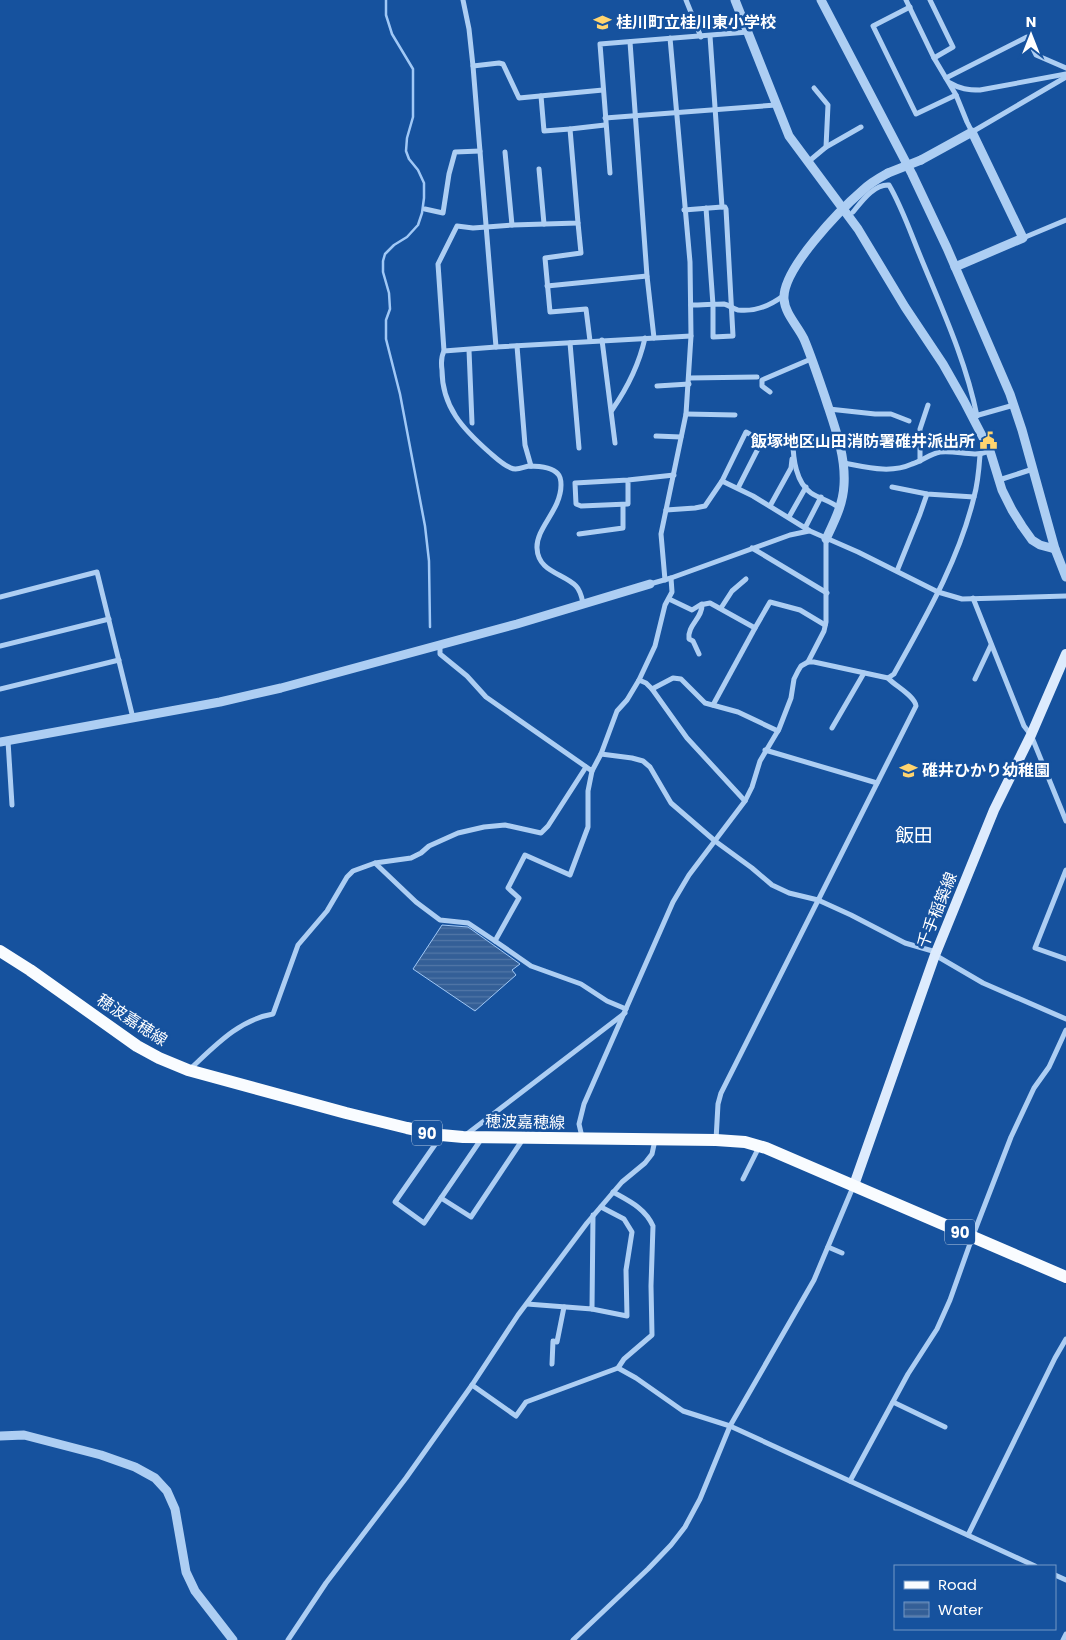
<svg xmlns="http://www.w3.org/2000/svg" width="1066" height="1640" viewBox="0 0 1066 1640" font-family="Poppins,'Noto Sans JP',sans-serif">
  <style>
    .water { fill: url(#water-rules); stroke: #a0c8f6 }
    .lines { fill: none; stroke-linecap: round; stroke-linejoin: round }
    .stream { stroke: #a0c8f6; stroke-width: 2.5 }
    .minor { stroke: #adcef3; stroke-width: 5 }
    .tertiary { stroke: #adcef3; stroke-width: 9 }
    .secondary { stroke: #ddebfd; stroke-width: 10 }
    .primary { stroke: #f9fcff; stroke-width: 12 }
    .tertiary-bridge { stroke: #adcef3; stroke-width: 9 }
    .labels { text-anchor: middle; dominant-baseline: central; stroke-width: 5; stroke-linejoin: round; paint-order: stroke }
    .shield { fill: #16529e; stroke: #b9cbe2; stroke-width: 1 }
    .shield-label { font-size: 15px; font-weight: bold; fill: #fff }
    .poi-label { font-size: 16px; font-weight: bold; fill: #fff; stroke: #16529e; text-anchor: start }
    .street-label { font-size: 16px; fill: #fff; stroke: #16529e }
    .quarter-label { font-size: 19px; fill: #fff; stroke: #16529e }
  </style>
  <defs>
    <pattern id="water-rules" width="6" height="5" patternUnits="userSpaceOnUse" patternTransform="scale(1.25)"><rect width="6" height="5" fill="#345f97"/><path d="M0 2.5h6" fill="none" stroke="#5277a7"/></pattern>
  </defs>
  <rect width="100%" height="100%" fill="#16529e"/>
  <path class="water" d="M442,925L468,927L520,964L512,970L516,975L475,1011L413,969Z"/>
  <g class="lines">
    <path class="stream" d="M386,0V15L392,34L413,69V117L407,138L406,151L409,159L418,170L424,183V198L422,213L418,225L407,237L394,245L385,254L383,261V272L389,293L390,309L386,320V339L400,394L425,526L429,561L430,627"/>
    <g class="minor">
      <path d="M463,0L469,29L473,66L496,347L691,336"/>
      <path d="M686,0L701,37"/>
      <path d="M906,0L934,58L956,95L967,122L972,132L1066,77"/>
      <path d="M930,0L953,47L934,58"/>
      <path d="M910,7L873,26L916,114L956,95"/>
      <path d="M630,42L647,276L654,338"/>
      <path d="M473,66L499,63L503,64L519,98L603,90"/>
      <path d="M946,78L1027,37L1036,55L1066,68"/>
      <path d="M950,83C960,89 968,90 980,90L1066,74"/>
      <path d="M541,96L544,131L570,129"/>
      <path d="M605,118L776,105"/>
      <path d="M826,147L861,127"/>
      <path d="M505,152L512,225"/>
      <path d="M808,162L826,147L828,105L814,88"/>
      <path d="M539,169L544,224"/>
      <path d="M610,173L600,44L748,32"/>
      <path d="M706,208L713,305V337L733,336L726,209L725,207H722"/>
      <path d="M425,209L443,213L449,174L455,152L480,151"/>
      <path d="M684,210L722,207L710,36"/>
      <path d="M853,212C862,201 874,184 889,185C902,207 911,234 921,258C942,309 966,361 977,416"/>
      <path d="M578,223L581,253L545,258L550,312L586,309L590,341"/>
      <path d="M1023,238L1066,220"/>
      <path d="M547,286L647,276"/>
      <path d="M691,305C702,305 713,304 724,304C729,305 733,309 738,310C755,312 771,305 783,296"/>
      <path d="M602,340L615,443"/>
      <path d="M570,343L579,448"/>
      <path d="M517,346L525,445L531,466"/>
      <path d="M496,347L444,351C441,357 441,363 442,370C442,407 463,429 489,452C496,458 503,465 511,468C517,471 523,467 529,466C537,466 552,467 558,474C561,477 561,481 561,485C561,510 536,528 537,548C538,572 563,573 576,586C580,590 582,598 583,603"/>
      <path d="M469,350L472,423"/>
      <path d="M444,351L438,264L457,226L473,228L512,225L578,223L570,129L605,125"/>
      <path d="M689,378L757,377"/>
      <path d="M657,386L689,384"/>
      <path d="M770,392L762,386V380L811,359"/>
      <path d="M829,409L875,414H891L909,421"/>
      <path d="M612,410C628,387 639,365 645,338"/>
      <path d="M686,414L735,415"/>
      <path d="M975,416L1014,405"/>
      <path d="M656,436L681,437"/>
      <path d="M838,439L829,440L809,438L793,442C793,458 796,483 811,493C820,499 831,501 839,508"/>
      <path d="M920,461V429L928,405"/>
      <path d="M844,463C866,467 890,474 912,464C922,461 930,454 940,452C958,450 973,458 990,451"/>
      <path d="M628,480V504L581,506L576,504L575,483L628,480L674,475"/>
      <path d="M999,480L1033,469"/>
      <path d="M722,481L753,496L810,531L858,552L938,592L962,599L1066,596"/>
      <path d="M892,487L927,494L974,497"/>
      <path d="M770,506L791,468L792,459"/>
      <path d="M666,510L695,508L705,506L722,481L746,432L762,441L738,488"/>
      <path d="M789,517L806,487"/>
      <path d="M805,528L821,497"/>
      <path d="M579,534L623,528V505"/>
      <path d="M752,548L827,593"/>
      <path d="M897,571L920,514L927,494"/>
      <path d="M665,580L661,534L686,414L691,336L690,262L670,38"/>
      <path d="M650,584L671,578L790,535L809,531"/>
      <path d="M0,597L97,572L133,718"/>
      <path d="M973,598L1024,726L1031,735L1066,821"/>
      <path d="M669,599L692,610L700,605L710,603L755,628L770,602L800,610L825,625"/>
      <path d="M721,608L732,591L746,579"/>
      <path d="M440,645V654L467,676L486,697L592,771L601,754L617,711L627,700L639,680L655,646L665,605L672,592L671,578"/>
      <path d="M0,646L109,619"/>
      <path d="M699,654L693,641L689,639C687,625 703,618 702,604"/>
      <path d="M808,662L824,631L826,622V539"/>
      <path d="M888,678L894,674C925,618 959,560 974,497C978,483 979,469 980,455"/>
      <path d="M975,679L991,645"/>
      <path d="M639,680L646,683L652,689L687,738L745,801"/>
      <path d="M0,689L119,660"/>
      <path d="M652,689L673,678L681,679L705,703L738,712L778,731"/>
      <path d="M713,705L755,628"/>
      <path d="M832,728L864,673"/>
      <path d="M8,741L12,805"/>
      <path d="M765,750L877,783"/>
      <path d="M601,754L632,758L643,761L650,767L671,803L715,841L752,868L772,885L789,893L818,900L851,915L905,943L936,952"/>
      <path d="M586,767L548,826L541,833L505,825L484,827L458,833L429,846L421,853L411,858L375,863L416,902L440,920L468,923L495,941L519,898L508,888L525,855L570,875L588,827V791L592,771"/>
      <path d="M1066,870L1035,948L1066,959"/>
      <path d="M495,941L531,966L581,984L607,1001L626,1009"/>
      <path d="M935,955L983,983L1066,1019"/>
      <path d="M189,1070C214,1047 238,1020 273,1014L298,945L327,911L347,877L353,871L375,863"/>
      <path d="M467,1134L625,1013"/>
      <path d="M441,1136L395,1202L424,1223L482,1138"/>
      <path d="M582,1137L579,1124L584,1104L673,902L689,875L745,801L752,787L760,761L779,729L791,698L794,679L798,671L801,666L808,662H814L888,678C895,686 915,696 916,706L721,1093L718,1104L716,1140"/>
      <path d="M743,1179L759,1147"/>
      <path d="M613,1192C629,1201 645,1208 653,1226L651,1286L652,1335L624,1359L618,1368"/>
      <path d="M441,1198L471,1217L523,1139"/>
      <path d="M828,1247L842,1253"/>
      <path d="M527,1304L592,1309L593,1215"/>
      <path d="M592,1309L627,1316L626,1270L632,1232L624,1219L601,1207"/>
      <path d="M552,1364L553,1341L557,1342L564,1307"/>
      <path d="M472,1385L516,1416L526,1402L618,1368L636,1378L683,1411L730,1426L1035,1566"/>
      <path d="M893,1402L945,1427"/>
      <path d="M850,1481L908,1374L937,1329L950,1300L972,1238L1011,1137L1034,1088L1049,1067L1066,1030"/>
      <path d="M968,1535L1055,1358L1066,1339"/>
      <path d="M1055,1575L1066,1580"/>
      <path d="M288,1640L326,1583L406,1478L472,1385L518,1315L587,1223L622,1182L645,1163L652,1154L655,1140"/>
      <path d="M573,1640L648,1569L671,1545L685,1527L700,1499L730,1426L814,1280L853,1187"/>
      <path d="M1063,1640L1066,1634"/>
    </g>
    <g class="tertiary">
      <path d="M735,0L789,136L858,229L905,307L943,364L964,401L990,451L1002,490L1012,510L1022,526L1032,540L1040,545L1055,549"/>
      <path d="M821,0L912,174L947,248L1010,394L1022,430L1055,549L1066,577"/>
      <path d="M921,160L972,132L1023,238L955,267"/>
      <path d="M826,539C834,522 843,505 844,485C846,455 834,425 825,397C818,377 812,358 804,339C798,326 785,314 784,299C782,269 841,209 863,190C870,183 879,178 888,173"/>
      <path d="M0,742L220,702L281,688L517,624L650,584"/>
      <path d="M0,1436L24,1435L101,1455L135,1467L155,1478L167,1491L175,1509L186,1572L195,1591L233,1640"/>
    </g>
    <path class="secondary" d="M854,1185L935,955L994,810L1031,735L1066,654"/>
    <path class="primary" d="M0,951L30,970L137,1046L159,1058L188,1070L346,1113L407,1128L441,1135L463,1137L716,1140L745,1142L766,1148L1066,1277"/>
    <path class="tertiary-bridge" d="M888,173L921,160"/>
  </g>
  <defs>
    <symbol id="school-bare" viewBox="-9 -9 18 18"><path d="M0-5L7-2L0 1L-7-2ZM-4 1L0 2.5L4 1V4Q0 6-4 4Z" fill="#ffd46f" stroke="#16529e" stroke-width="2.5" paint-order="stroke"/></symbol>
    <symbol id="civic-bare" viewBox="-9 -9 18 18"><path d="M-.6-6.5H3V-4.5H.6V-3L4-1V1h2V6H-6V1h2V-1L-.6-3ZM-1.2 2.5V6h2.4V2.5Z" fill="#ffd46f" stroke="#16529e" stroke-width="2.5" paint-order="stroke"/></symbol>
  </defs>
  <g fill-rule="evenodd">
    <use href="#school-bare" x="590" y="10" width="25" height="25"/>
    <use href="#civic-bare" x="976" y="428" width="25" height="25"/>
    <use href="#school-bare" x="896" y="758" width="25" height="25"/>
  </g>
  <g class="labels">
    <g class="shield">
      <rect x="412" y="1120.5" width="30" height="25" rx="4"/>
      <rect x="945" y="1219.5" width="30" height="25" rx="4"/>
    </g>
    <g class="shield-label">
      <text x="427" y="1133">90</text>
      <text x="960" y="1232">90</text>
    </g>
    <g class="poi-label">
      <text x="616" y="22">桂川町立桂川東小学校</text>
      <text x="975" y="441" text-anchor="end">飯塚地区山田消防署碓井派出所</text>
      <text x="922" y="770">碓井ひかり幼稚園</text>
    </g>
    <g class="street-label">
      <text transform="translate(937 910) rotate(-68)">千手稲築線</text>
      <text transform="translate(132 1020) rotate(33)">穂波嘉穂線</text>
      <text transform="translate(525 1122) rotate(1)">穂波嘉穂線</text>
    </g>
    <g class="quarter-label">
      <text x="914" y="835">飯田</text>
    </g>
  </g>
  <rect x="894" y="1565" width="162" height="65" fill="#16529e" stroke="#7397c5"/>
  <rect x="904" y="1581" width="25" height="8" fill="#f9fcff" stroke="#7397c5"/>
  <text x="938" y="1590" font-size="15" fill="#ffffff">Road</text>
  <rect x="904" y="1602" width="25" height="15" fill="url(#water-rules)" stroke="#7397c5"/>
  <text x="938" y="1615" font-size="15" fill="#ffffff">Water</text>
  <g transform="translate(1031 35)" stroke="#16529e" stroke-width="4" paint-order="stroke">
  <path d="M0-4L9 19L0 12L-9 19Z" fill="#ffffff"/>
  <text y="-8" font-size="14" font-weight="bold" text-anchor="middle" fill="#ffffff">N</text>
  </g>
</svg>
